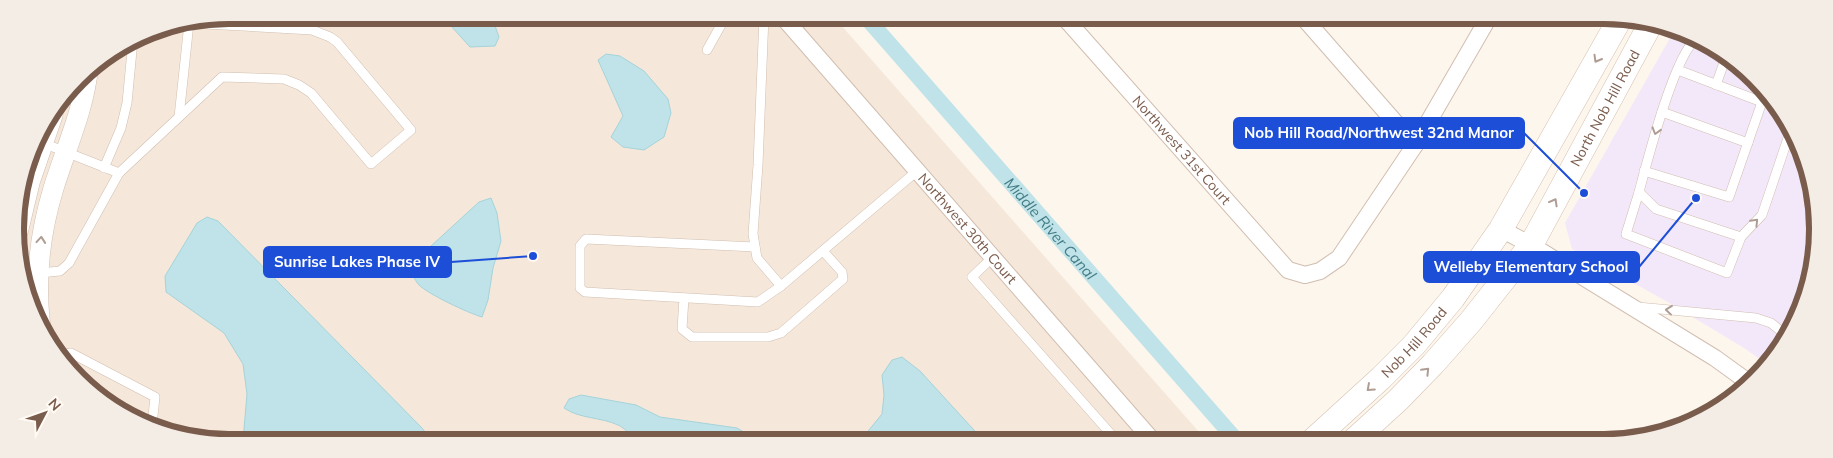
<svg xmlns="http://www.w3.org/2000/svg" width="1833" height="458" viewBox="0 0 1833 458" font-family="Mulish,sans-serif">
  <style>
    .residential { fill: #f5e8da }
    .education { fill: #f3e8fa }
    .water { fill: #bfe3e8; stroke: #a5d3da }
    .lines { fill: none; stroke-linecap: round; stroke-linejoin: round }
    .canal { stroke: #bfe3e8; stroke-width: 16 }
    .service-casing { stroke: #d1beb0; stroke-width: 10 }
    .minor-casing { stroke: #d1beb0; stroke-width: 18 }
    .tertiary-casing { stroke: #d1beb0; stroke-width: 21 }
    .secondary-casing { stroke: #d6c0b0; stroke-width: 25 }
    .service { stroke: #fff; stroke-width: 9 }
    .minor { stroke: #fff; stroke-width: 16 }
    .tertiary { stroke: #fff; stroke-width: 20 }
    .secondary { stroke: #fff; stroke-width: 24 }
    .oneway { stroke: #af9d94 }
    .labels { text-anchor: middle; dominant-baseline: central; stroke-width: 4; stroke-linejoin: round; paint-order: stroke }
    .street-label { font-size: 14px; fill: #7a5c4d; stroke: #fffaf3 }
    .water-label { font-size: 15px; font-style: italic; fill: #437c86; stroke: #fffaf3 }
    .rim { fill: none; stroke: #7a5c4d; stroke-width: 6 }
    .leader { fill: none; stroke: #1d4ed8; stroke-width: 2 }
    .callout-dot { fill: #1d4ed8; stroke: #fffaf3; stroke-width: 2 }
    .callout { fill: #1d4ed8; stroke: #1d4ed8; stroke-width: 2 }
    .callout-label { font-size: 15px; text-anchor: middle; font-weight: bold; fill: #fff }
  </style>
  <rect width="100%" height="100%" fill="#fdf6ec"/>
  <path class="residential" d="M229,15L833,16L1207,441H201L122,414L59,359L26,298L15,215L37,134L88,68L147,31Z"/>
  <path class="education" d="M1674,31L1711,44L1774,99L1811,174L1816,257L1796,324L1767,364L1744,348L1666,301L1572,249L1565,223Z"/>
  <g class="water">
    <path d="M441,15H488L494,23L499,37L495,46L470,47Z"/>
    <path d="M606,54L620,56L644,71L668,99L671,113L664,137L644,150L623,147L611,137L623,116L598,60Z"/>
    <path d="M491,198L497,213L501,241L493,268L488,300L482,317C468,313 428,294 419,285C414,279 412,274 410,267L419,257L479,202Z"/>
    <path d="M207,217L218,221L422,428L429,437V441H243L247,394L243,364L224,333L166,292L165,276L197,223Z"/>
    <path d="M902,357L920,371L984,441H860L882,414L884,395L882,375L892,360Z"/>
    <path d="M581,395L636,405L660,417L737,428L754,438L766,441H637C631,436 625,428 618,425C601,417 580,419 564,408L569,399Z"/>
  </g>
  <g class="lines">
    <path class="canal" id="s1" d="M865,16L1237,441"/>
    <defs>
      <g id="service">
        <path d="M764,16L758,165L753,234L757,258L781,286"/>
        <path d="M1696,39C1674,56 1647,162 1639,192L1656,209L1741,237L1762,215L1790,132"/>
        <path d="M707,50L726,16"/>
        <path d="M1678,70L1762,102L1765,91"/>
        <path d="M1716,85L1726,57"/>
        <path d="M1662,112L1748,143"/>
        <path d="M179,117L189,23"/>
        <path d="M43,143L119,173L222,77L284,79L299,85L311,93L371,164L411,130L337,42L330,37L312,30L187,23"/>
        <path d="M104,168L121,128L127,103L133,40"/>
        <path d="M1644,171L1729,197L1762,102"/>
        <path d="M1639,192L1626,234L1727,273L1741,237"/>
        <path d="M755,247L586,239L580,246V288L585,292L758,302L781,286L917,171"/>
        <path d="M993,257L972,277L1117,441"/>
        <path d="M39,273L60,271L69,263L119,173"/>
        <path d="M684,298L682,329L692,337H768L781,333L843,279L842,272L823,251"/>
        <path d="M1638,307L1756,318L1771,323L1787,336"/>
        <path d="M57,355L71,353L155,397L152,425"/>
      </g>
      <g id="minor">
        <path id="s2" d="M782,16L1153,441"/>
        <path id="s3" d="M1063,16L1288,270L1305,275L1320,271L1339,258L1415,145L1489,17"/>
        <path d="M1302,16L1415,145"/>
        <path d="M1501,229L1531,245L1715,358L1751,384"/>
      </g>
      <g id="tertiary">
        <path d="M18,231L30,181L53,114"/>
        <path d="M40,324C35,279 40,233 53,190C65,150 84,110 88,68"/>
      </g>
      <g id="secondary">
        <path id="s4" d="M1312,441L1381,378L1414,345L1453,298L1501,229L1621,17"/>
        <path id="s5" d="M1353,441L1398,400L1433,364L1471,321L1531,245L1651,23"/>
      </g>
    </defs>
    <use href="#service" class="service-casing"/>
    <use href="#minor" class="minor-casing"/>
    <use href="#tertiary" class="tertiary-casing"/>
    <use href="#secondary" class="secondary-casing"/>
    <use href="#service" class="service"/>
    <use href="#minor" class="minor"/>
    <use href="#tertiary" class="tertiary"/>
    <use href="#secondary" class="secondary"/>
  </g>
  <defs><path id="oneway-chevron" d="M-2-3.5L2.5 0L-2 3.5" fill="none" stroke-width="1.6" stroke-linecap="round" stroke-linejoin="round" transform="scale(1.25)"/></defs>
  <g class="oneway">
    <use href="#oneway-chevron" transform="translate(1597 59) rotate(120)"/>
    <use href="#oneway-chevron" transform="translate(1656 131) rotate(107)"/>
    <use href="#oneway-chevron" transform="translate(1554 202) rotate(-61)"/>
    <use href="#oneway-chevron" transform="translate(1755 222) rotate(-46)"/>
    <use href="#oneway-chevron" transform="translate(41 240) rotate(-85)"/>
    <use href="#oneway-chevron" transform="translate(1669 310) rotate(-174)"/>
    <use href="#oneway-chevron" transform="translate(1426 371) rotate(-46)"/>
    <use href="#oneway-chevron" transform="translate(1370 388) rotate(138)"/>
  </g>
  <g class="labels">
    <g class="street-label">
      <text stroke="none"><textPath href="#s5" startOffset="421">North Nob Hill Road</textPath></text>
      <text stroke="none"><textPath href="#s3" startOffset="179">Northwest 31st Court</textPath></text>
      <text stroke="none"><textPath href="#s2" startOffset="282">Northwest 30th Court</textPath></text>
      <text stroke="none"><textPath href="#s4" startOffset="142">Nob Hill Road</textPath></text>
    </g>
    <g class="water-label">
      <text stroke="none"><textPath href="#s1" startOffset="282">Middle River Canal</textPath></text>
    </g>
  </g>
  <path d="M0 0H1833V458H0ZM229 24H1604A205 205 0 0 1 1809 229V229A205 205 0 0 1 1604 434H229A205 205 0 0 1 24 229V229A205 205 0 0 1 229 24Z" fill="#f4ede6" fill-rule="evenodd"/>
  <path class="rim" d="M229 24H1604A205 205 0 0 1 1809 229V229A205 205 0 0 1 1604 434H229A205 205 0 0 1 24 229V229A205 205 0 0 1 229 24Z"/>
  <path class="leader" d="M1584 193L1524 133M533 256L451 262M1696 198L1639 267"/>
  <g class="callout-dot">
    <circle cx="1584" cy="193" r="5"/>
    <circle cx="533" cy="256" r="5"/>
    <circle cx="1696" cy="198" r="5"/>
  </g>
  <g class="callout">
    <rect x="1234" y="118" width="290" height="30" rx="5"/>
    <rect x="264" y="247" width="187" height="30" rx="5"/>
    <rect x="1424" y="252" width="215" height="30" rx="5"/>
  </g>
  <g class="callout-label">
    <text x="1379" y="138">Nob Hill Road/Northwest 32nd Manor</text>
    <text x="357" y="267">Sunrise Lakes Phase IV</text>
    <text x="1531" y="272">Welleby Elementary School</text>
  </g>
  <g transform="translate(45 413) rotate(49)" stroke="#fffaf3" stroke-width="4" paint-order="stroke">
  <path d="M0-4L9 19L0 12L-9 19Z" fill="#7a5c4d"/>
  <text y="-8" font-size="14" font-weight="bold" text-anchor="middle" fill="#7a5c4d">N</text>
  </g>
</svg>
